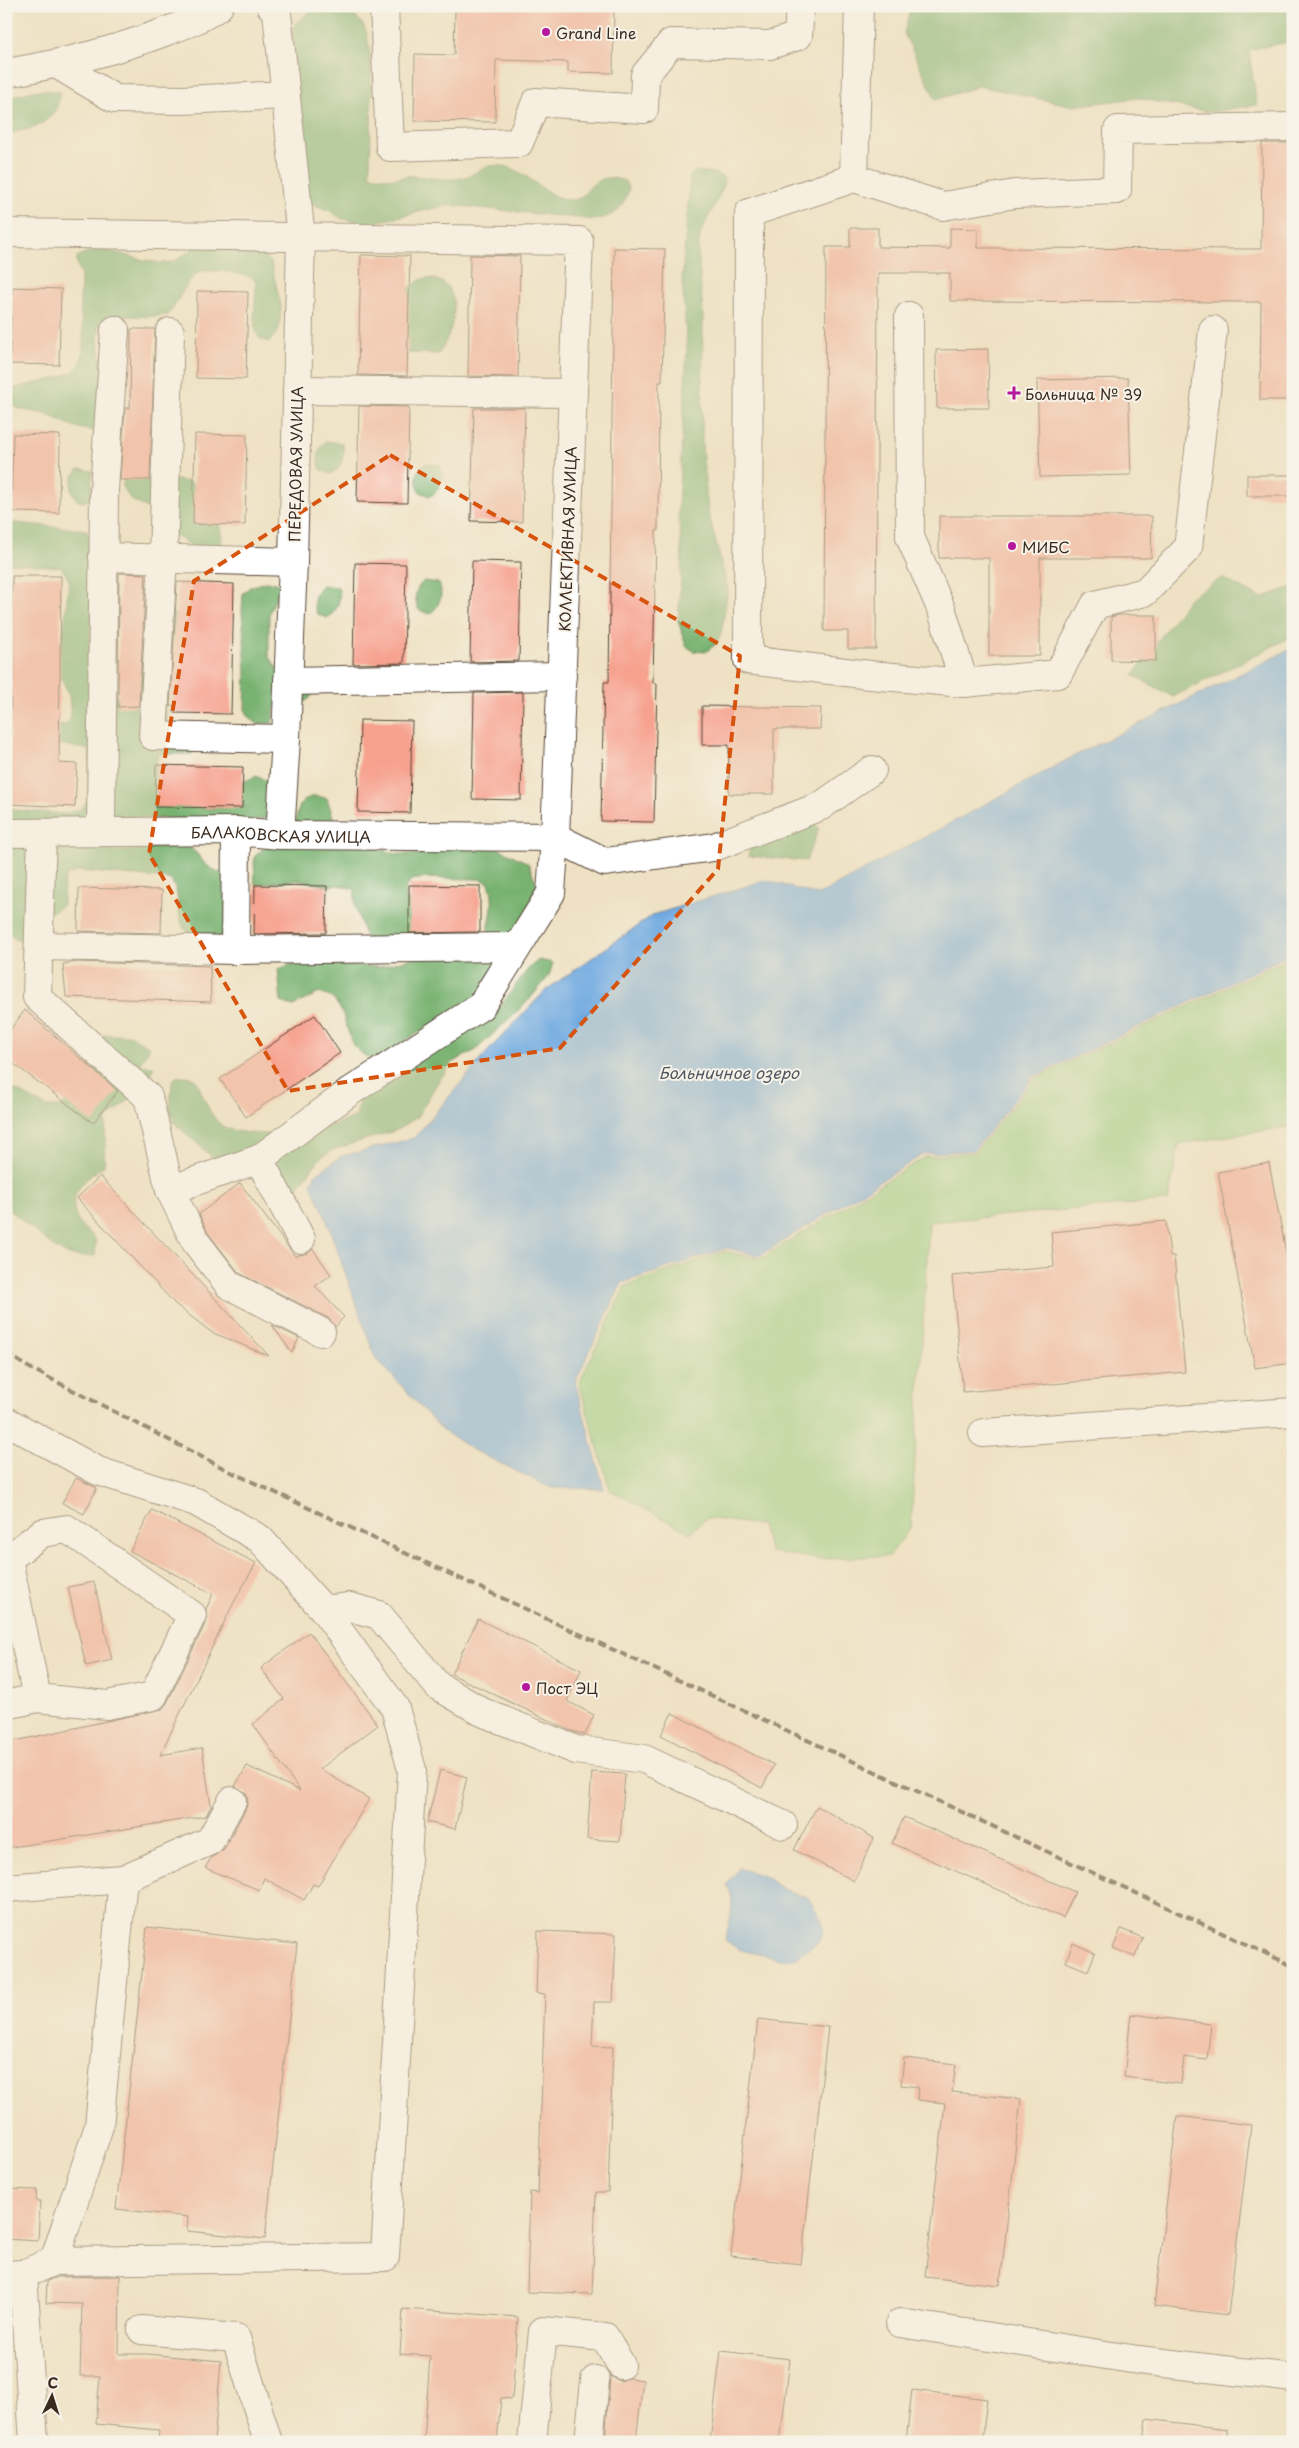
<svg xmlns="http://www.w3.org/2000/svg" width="1299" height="2448" viewBox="0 0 1299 2448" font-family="'Playpen Sans',sans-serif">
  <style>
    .green { fill: #95cf83; stroke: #687c50 }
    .forest { fill: #78b271; stroke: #5a6e48 }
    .water { fill: #71aae1; stroke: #566a80 }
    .building { fill: #f7a18f }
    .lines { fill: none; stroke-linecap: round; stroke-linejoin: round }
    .minor-casing { stroke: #564637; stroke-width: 30 }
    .major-casing { stroke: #564637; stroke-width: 30 }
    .minor { stroke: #fff; stroke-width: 28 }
    .major { stroke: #fff; stroke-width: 28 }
    .rail { stroke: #3b2a1e; stroke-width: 4; stroke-dasharray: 8 4; stroke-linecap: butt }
    .marked { fill: none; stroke: #d7540e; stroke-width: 4; stroke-dasharray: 10 6; stroke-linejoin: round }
    .poi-dot { fill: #b5179e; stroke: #f7f3e8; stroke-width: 2 }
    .labels { text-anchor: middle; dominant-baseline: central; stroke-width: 4; stroke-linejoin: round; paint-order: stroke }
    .poi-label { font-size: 15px; fill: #3b2a1e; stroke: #f7f3e8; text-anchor: start }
    .street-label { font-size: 15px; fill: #3b2a1e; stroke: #f7f3e8 }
    .water-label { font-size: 16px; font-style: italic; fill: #4e5762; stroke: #f7f3e8 }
  </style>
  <rect width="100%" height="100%" fill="#f7f3e8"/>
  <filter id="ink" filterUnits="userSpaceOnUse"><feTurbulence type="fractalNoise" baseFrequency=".02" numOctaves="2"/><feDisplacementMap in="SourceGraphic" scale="10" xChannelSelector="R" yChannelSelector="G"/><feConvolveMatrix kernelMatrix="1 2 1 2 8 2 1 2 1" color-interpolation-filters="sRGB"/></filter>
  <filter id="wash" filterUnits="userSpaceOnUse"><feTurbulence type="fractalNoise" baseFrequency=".0096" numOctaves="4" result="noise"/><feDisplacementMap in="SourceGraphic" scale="20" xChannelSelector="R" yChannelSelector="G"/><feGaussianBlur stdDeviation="1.12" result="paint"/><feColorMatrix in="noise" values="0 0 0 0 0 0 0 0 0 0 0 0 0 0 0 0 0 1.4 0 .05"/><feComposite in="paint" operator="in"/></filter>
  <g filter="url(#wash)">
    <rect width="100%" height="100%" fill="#efe2c4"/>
    <path class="green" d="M1293,956V1126L1179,1144L1168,1201L929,1222L911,1527L889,1556L817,1559L770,1552L761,1525L706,1518L690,1533L610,1490L579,1383L625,1286L725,1251L760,1259L925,1157L975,1152L1034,1079Z"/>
    <g class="forest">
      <path d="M316,6C336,6 350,8 363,25C376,41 370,149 370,175C378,176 388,179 397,178C402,178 406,175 412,176C428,176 449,182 465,177C482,172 482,163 504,166C529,171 547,200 572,200C591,199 589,168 625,181L629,189C621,210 619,213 597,220L449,205L372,223L342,219L330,211L312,204L306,191L292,27Z"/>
      <path d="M911,6H1293V41L1249,50L1257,105L1209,112L1138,98L1073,106L979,86L936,100L904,33Z"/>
      <path d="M37,90L59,91C61,121 32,131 6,133V98Z"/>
      <path d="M695,171L714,173L724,178L723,188L701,232L698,249L703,314L702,446L708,511L728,589L722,630L717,643L706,652L694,651L686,646L678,620L682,561L678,509L687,349L682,279L690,176Z"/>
      <path d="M198,246C222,246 254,243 271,263L281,306L279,330L269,342L259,338L255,328L254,319L256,284L254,278C242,274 204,265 194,276C183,287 178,303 168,315C145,318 122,314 101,320L98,338L101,359L100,431C78,431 68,423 47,415C30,409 24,414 6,401L12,389C27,384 63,379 75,370C90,357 80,319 80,302C80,294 81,286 81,279C81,271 75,265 77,257C106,238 141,268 172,262C177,261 191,249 198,246Z"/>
      <path d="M427,278C467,280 455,333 438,354L409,353L399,347L407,290L420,280Z"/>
      <path d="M6,437C12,461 16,483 6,507Z"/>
      <path d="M326,441L342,443C346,453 342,469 331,474L321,470C316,459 317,449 326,441Z"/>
      <path d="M131,459L170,479L191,482L203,506L222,530L221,545L217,555L203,553L168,531L159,514L131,500L122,487Z"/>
      <path d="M425,463L440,465C445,475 440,491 430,496L420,492C415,481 415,471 425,463Z"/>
      <path d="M79,469L92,471L91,498L84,502L78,501L71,490L73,476Z"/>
      <path d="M7,522L87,530L94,562L89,660L93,685L115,698L122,693L141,617H145L149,609L176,614L189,657C169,687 160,694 171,731L191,742L192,754H158L156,765L159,778L206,809L218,807L241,783L256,776L273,784V812L265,818L242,822L111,816L92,845C116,861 161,841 187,847C198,850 200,861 209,867C216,871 223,874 230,877L223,937C213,936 201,937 192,934C171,927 185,892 169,879L79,871L68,875L64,881L63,905L49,914L30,939H15L6,931V804L15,810L64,814L81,809L88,800L90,750L45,741L59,726L67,724L71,718L69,696L57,667L63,639L69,580L61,567L6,563Z"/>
      <path d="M1222,578L1261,598L1293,587V636L1173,697L1133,675L1189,598Z"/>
      <path d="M424,581L439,583C444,593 439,609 429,614L419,610C414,599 414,589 424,581Z"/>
      <path d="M265,582L277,583L281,586L269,614V655L276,667L315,690L310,698L300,705L276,703L272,723L258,724L250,719L245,709L246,671L242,610L243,593L250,587Z"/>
      <path d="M322,585L338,587C342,597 338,612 327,618L317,614C312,603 313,593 322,585Z"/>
      <path d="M6,597C17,625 18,659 6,687Z"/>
      <path d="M314,796L327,798L338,833L350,839L396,854H425L449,846L492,845L528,863L538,887L537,904L498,984L374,1060C341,1048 353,1021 334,1000C330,996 324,995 319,993L293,1006L281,1002L278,969L299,962L380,967L487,937C490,919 496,900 489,883L481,879L424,878L411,880L405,889V899L447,914L449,926L431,943L366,939L355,905V889L338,885L327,886L299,880L255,885L254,857L267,845L295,829C297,814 297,800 314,796Z"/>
      <path d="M804,814L819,828L806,861L748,856L757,823Z"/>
      <path d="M539,960L553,963L549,976L529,1000L476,1050L453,1062L438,1082L417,1117L397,1130L335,1149L321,1157L299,1186L289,1190L270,1189L238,1169L213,1158L173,1122L170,1110L172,1082L176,1077L188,1076L197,1081C203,1096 209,1114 221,1125C235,1137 298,1135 316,1130C330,1127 343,1121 356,1116L359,1104L351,1091L490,1016C511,999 518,974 539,960Z"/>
      <path d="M103,1035H129L150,1047L139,1065L154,1066L147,1084L106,1120L104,1166C84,1179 63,1197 80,1224C85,1231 93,1233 96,1241L95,1256H72L55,1248L6,1207V1085L47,1107H62L87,1072L94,1046Z"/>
    </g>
    <g class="water">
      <path d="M1293,648V953L1033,1077L974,1150L924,1154L759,1256L727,1248L622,1283L575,1382L604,1489L551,1488L473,1450L442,1430L375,1357L323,1210L311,1184L315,1175L342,1156L414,1138L488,1051L546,990L653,915L766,880L818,895L1074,756Z"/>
      <path d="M739,1868L766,1877L782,1889L808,1897L823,1923V1934L816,1944L793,1959H780L741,1950L726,1942C727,1922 738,1904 727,1885Z"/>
    </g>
    <g id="blocks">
      <g class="building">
        <path d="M455,6H614L613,73L568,72V62L496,60L495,122L414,121L415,54L454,55Z"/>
        <path d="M1262,143H1293V400H1260L1261,302L950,301V273H878L876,649H848V631H824L826,247H850V228H878V247L950,248V228L978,229V248L1261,249Z"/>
        <path d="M614,248L665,249L662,382H659L658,531H656L653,683H657L654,822L601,821L604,682H609Z"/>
        <path d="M361,255L410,256L407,376L358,375Z"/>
        <path d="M470,255L520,256L518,377L468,376Z"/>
        <path d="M12,287L61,289L59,365L10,364Z"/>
        <path d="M197,291L248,292L246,379L196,378Z"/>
        <path d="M131,329H155L150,480H120L125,408H130Z"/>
        <path d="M988,349L989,408H937L936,350Z"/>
        <path d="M1128,378L1131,475L1040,477L1037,380Z"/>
        <path d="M359,406L409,407L407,503L357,502Z"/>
        <path d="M474,408H525L522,522L471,521Z"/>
        <path d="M13,434L60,435L59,513L11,512Z"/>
        <path d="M195,434L247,435L245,525L193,524Z"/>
        <rect x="1247" y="475" width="46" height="21"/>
        <path d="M939,516H1152L1151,558H1040V656H989V558H939Z"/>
        <path d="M472,561L521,562L519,661L470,662Z"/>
        <path d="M355,563L406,564L404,663L353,664Z"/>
        <path d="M119,573L146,574L139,706L118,707Z"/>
        <path d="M12,576H61L59,763L77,764L75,807L7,804L10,760Z"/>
        <path d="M177,582L234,584L231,714L174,713V706H170Z"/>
        <path d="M1119,615H1156V661L1111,660V617Z"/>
        <path d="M523,692L521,800L472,799L474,693Z"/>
        <path d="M702,706L821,708L820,729H774V794H729V745H702Z"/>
        <path d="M360,720L412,721L410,813L358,812Z"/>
        <path d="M156,765L243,767L242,808L155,807Z"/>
        <path d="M255,885L327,886L326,933L254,934Z"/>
        <path d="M409,885L480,886V932L409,933Z"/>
        <path d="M79,888L162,890L161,933L78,931Z"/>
        <path d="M77,962L210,966L211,1002L66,997L63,964Z"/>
        <path d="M25,1010L118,1091L93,1123L6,1058V1035Z"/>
        <path d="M315,1015L340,1053L246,1117L220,1079Z"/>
        <path d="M1269,1163L1293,1289V1363L1255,1368L1218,1172Z"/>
        <path d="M100,1176L269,1356L211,1332L175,1304L77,1198Z"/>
        <path d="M240,1183L295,1256L308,1253L313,1249L331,1275L315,1286L344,1317L335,1327L328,1318L239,1273L208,1233L199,1214Z"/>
        <path d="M1166,1221L1170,1256H1174L1185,1372L963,1392L952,1276L1054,1267L1051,1232Z"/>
        <path d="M272,1325L299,1338L292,1353Z"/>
        <path d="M76,1478L97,1488L84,1514L62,1503Z"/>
        <path d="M152,1510L256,1563L233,1604L160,1755L202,1748L211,1806L206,1816L6,1848V1743L162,1709L167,1703L206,1622V1609L213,1594L130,1551Z"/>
        <path d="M94,1582L112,1660L86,1666L68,1587Z"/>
        <path d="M478,1619L581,1670L567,1701L594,1715L585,1735L569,1730L451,1674Z"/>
        <path d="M309,1632L378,1725L320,1769L369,1799L318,1886L313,1884L304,1900L264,1878L259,1890L205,1868L211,1858L224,1849L246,1808L248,1800L246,1793L235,1786L247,1766L300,1791L253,1724L284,1699L261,1668Z"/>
        <path d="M672,1713L774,1765L762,1788L661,1735Z"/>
        <path d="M440,1770L467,1777L455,1829L427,1822Z"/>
        <path d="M592,1772L625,1774L620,1841L587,1839Z"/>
        <path d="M817,1806L874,1838L854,1881L794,1850Z"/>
        <path d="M904,1817L1075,1892L1063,1918L892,1843Z"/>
        <path d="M147,1927L297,1944L265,2239L187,2231L188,2217L116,2209Z"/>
        <path d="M1121,1929L1143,1938L1135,1957L1113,1948Z"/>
        <path d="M538,1931L616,1934L613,2002H594L592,2046L613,2047L608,2192H596L592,2294L527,2292L530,2192L538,2193L545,1994L536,1993Z"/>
        <path d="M1073,1943L1095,1953L1088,1971L1066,1962Z"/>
        <path d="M1131,2014L1211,2024L1207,2060L1184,2057L1181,2084L1124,2077Z"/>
        <path d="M758,2019L828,2027L801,2264L731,2256Z"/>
        <path d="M904,2058L956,2064L952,2092L1021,2099L1000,2285L925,2277L945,2103L917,2100L918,2087L901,2085Z"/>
        <path d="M1177,2116L1251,2125L1228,2315L1154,2306Z"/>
        <path d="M6,2189L37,2190L36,2201H40L38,2241L6,2239Z"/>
        <path d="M120,2276L119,2354H147L221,2361L214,2442H158L159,2430L96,2424L100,2376H80L82,2304L46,2303L47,2281L57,2277Z"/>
        <path d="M403,2309L518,2317L512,2399L501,2398L497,2442H424L430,2356L400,2354Z"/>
        <path d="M721,2351L790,2359L780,2442H710Z"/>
        <path d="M610,2376L620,2381L629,2378L643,2380L636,2442H605Z"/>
        <path d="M912,2390L987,2399L982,2442H906Z"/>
        <path d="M1146,2419L1227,2429V2442H1143Z"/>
      </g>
    </g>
  </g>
  <g filter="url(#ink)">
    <use href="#blocks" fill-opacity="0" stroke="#564637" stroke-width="1"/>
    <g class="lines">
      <defs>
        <g id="minor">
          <path d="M271,6L277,13L301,238L293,562L286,739L280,835"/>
          <path d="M384,6L390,147L519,143L536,102L644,109L645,75L671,43L770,45L798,36L800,6"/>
          <path d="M859,6L854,178L749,213L748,660L870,675L964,683L942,611L910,537L909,316"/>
          <path d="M58,65L115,99L183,100L286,95"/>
          <path d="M854,178L943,206L1015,194L1117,190L1118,130L1293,127"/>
          <path d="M6,233L579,241L555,837L551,893L481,1006L351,1091L259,1159L170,1190L195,1241L229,1285L321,1332"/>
          <path d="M170,332L163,558L153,736L286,739"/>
          <path d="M297,390L573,393"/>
          <path d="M103,557L293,562"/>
          <path d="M288,681L562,676"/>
          <path d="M964,683L1058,674L1095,605L1145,592L1188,548L1213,330"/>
          <path d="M101,831L104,490L115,330"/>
          <path d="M236,831L235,950L517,947"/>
          <path id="s1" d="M6,833L236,831L280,835L555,837L605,862L714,847L821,806L872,770"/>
          <path d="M42,833L37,997L148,1097L170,1190"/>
          <path d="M39,946L235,950"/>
          <path d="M259,1159L301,1239"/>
          <path d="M6,1421L98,1471L196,1502L260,1539L324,1610L350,1607L379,1615L438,1686L482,1712L576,1750L644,1759L783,1825"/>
          <path d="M983,1433L1293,1412"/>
          <path d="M6,1705L37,1698L8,1559L42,1533L67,1529L192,1615L153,1696L107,1705L37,1698"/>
          <path d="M6,1888L123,1879L210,1841L232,1801"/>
          <path d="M54,2261L99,2126L123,1879"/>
          <path d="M23,2274L54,2261L385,2257L412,1770L395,1708L324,1610"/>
          <path d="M6,2275L23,2274L34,2442"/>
          <path d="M900,2323L1138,2360L1293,2378"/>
          <path d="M142,2330L236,2338L268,2442"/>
          <path d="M532,2442L543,2331L605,2337L621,2365"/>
          <path d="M589,2442L595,2380"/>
        </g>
        <path id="major" d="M6,73C61,64 115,51 167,31C186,24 203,18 219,6"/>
      </defs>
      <use href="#minor" class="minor-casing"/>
      <use href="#major" class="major-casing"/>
      <use href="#minor" class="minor"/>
      <use href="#major" class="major"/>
      <path class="rail" d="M6,1353L28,1367L229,1471L1293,1966"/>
    </g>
  </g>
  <path d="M0 0H1299V2448H0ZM390,455L740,656L718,869L560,1048L288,1091L149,854L194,581Z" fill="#efe2c4" fill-opacity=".55" fill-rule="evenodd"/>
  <path class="marked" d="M390,455L740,656L718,869L560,1048L288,1091L149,854L194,581Z"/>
  <g class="poi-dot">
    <circle cx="546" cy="32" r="5"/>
    <path d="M1011.5 385.5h5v5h5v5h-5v5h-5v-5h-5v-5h5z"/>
    <circle cx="1012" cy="546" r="5"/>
    <circle cx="526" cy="1687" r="5"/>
  </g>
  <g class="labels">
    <g class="poi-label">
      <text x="556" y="32">Grand Line</text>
      <text x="1025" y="393">Больница № 39</text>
      <text x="1022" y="546">МИБС</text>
      <text x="536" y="1687">Пост ЭЦ</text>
    </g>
    <g class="street-label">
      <text transform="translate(295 464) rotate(-89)">ПЕРЕДОВАЯ УЛИЦА</text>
      <text transform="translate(567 539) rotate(-88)">КОЛЛЕКТИВНАЯ УЛИЦА</text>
      <text stroke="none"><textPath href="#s1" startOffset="275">БАЛАКОВСКАЯ УЛИЦА</textPath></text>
    </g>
    <g class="water-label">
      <text x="729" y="1072">Больничное озеро</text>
    </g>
  </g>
  <rect width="1299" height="2448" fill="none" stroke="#f7f3e8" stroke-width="25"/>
  <g transform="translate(52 2396) rotate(4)" stroke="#f7f3e8" stroke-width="4" paint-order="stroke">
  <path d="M0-4L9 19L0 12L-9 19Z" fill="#3b2a1e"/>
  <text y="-8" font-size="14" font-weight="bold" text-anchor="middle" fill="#3b2a1e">С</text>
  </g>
</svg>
